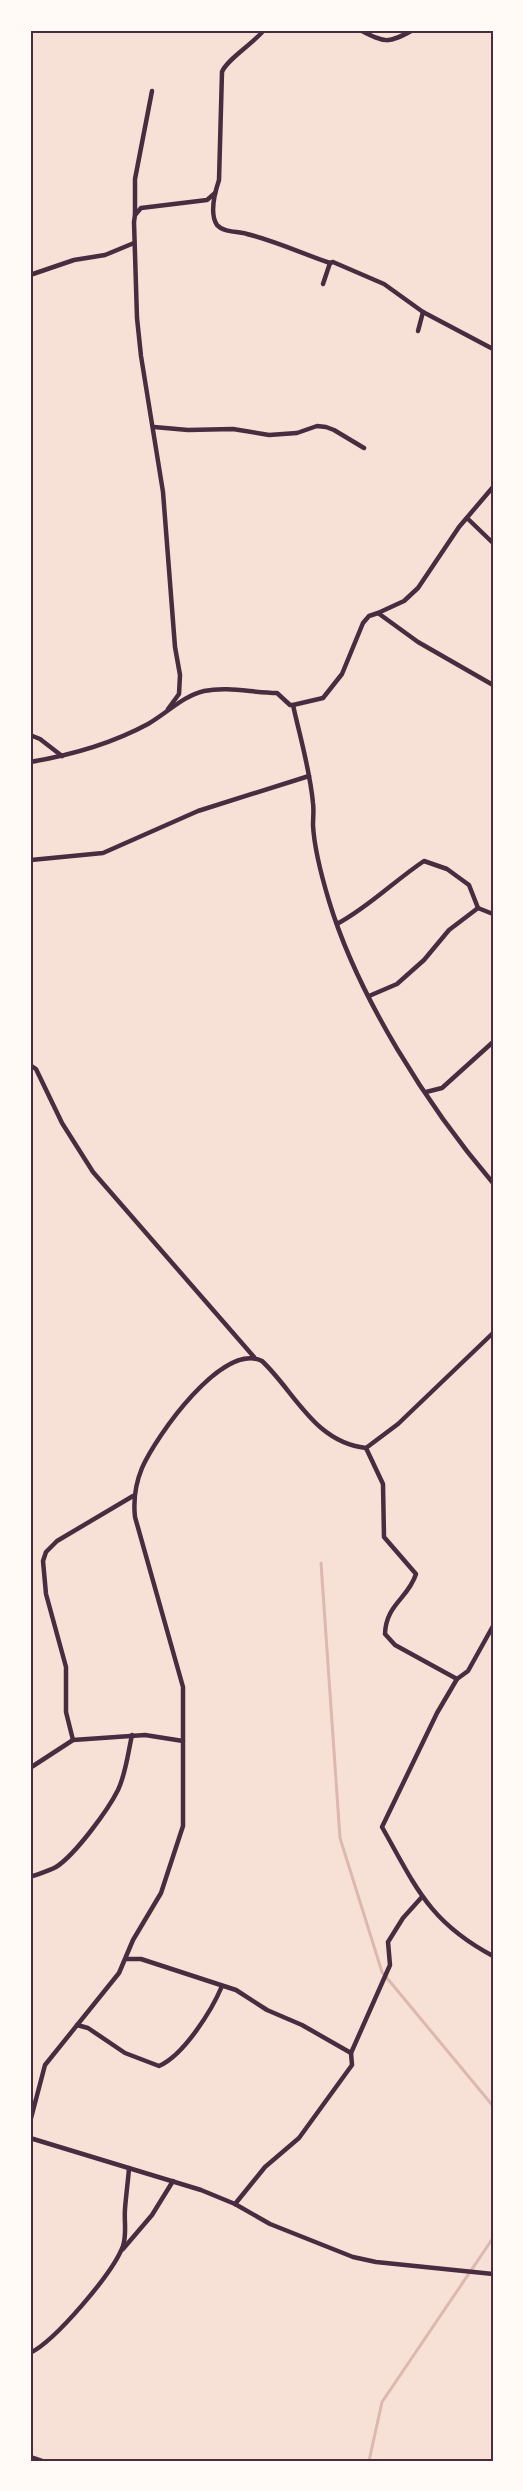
<svg xmlns="http://www.w3.org/2000/svg" width="523" height="2491" viewBox="0 0 523 2491" font-family="Jost,sans-serif">
  <style>
    .lines { fill: none; stroke-linecap: round; stroke-linejoin: round }
    .stream { stroke: #dcb8b0; stroke-width: 3 }
    .minor { stroke: #4a2c40; stroke-width: 4.5 }
    .neatline { fill: none; stroke: #4a2c40; stroke-width: 2 }
  </style>
  <rect width="100%" height="100%" fill="#f7e1d7"/>
  <g class="lines">
    <g class="stream">
      <path d="M321,1563L340,1838L382,1972L493,2106"/>
      <path d="M369,2461L382,2402L493,2238"/>
    </g>
    <g class="minor">
      <path d="M264,30C254,43 226,60 222,72L219,180C215,192 209,213 217,225C224,233 238,231 247,234C276,241 303,254 330,263L333,262L384,284L423,312L493,349"/>
      <path d="M360,30C385,43 388,44 413,30"/>
      <path d="M135,215V179L152,91"/>
      <path d="M30,275L74,260L105,255L134,243"/>
      <path d="M323,284L330,263"/>
      <path d="M418,331L423,312"/>
      <path d="M154,427L188,430L233,429L269,435L297,433L317,426L326,427L334,430L364,448"/>
      <path d="M467,518L493,543"/>
      <path d="M378,613L404,601L418,588L459,527L493,487"/>
      <path d="M293,705L323,698L342,674L363,623L369,616L378,613L418,642L493,685"/>
      <path d="M168,709L179,694L180,675L175,647L163,492L141,356L137,318L134,222L135,215L141,208L207,200L215,193"/>
      <path d="M30,735L40,739L62,756"/>
      <path d="M30,762C72,755 111,744 148,724C167,713 183,696 204,691C229,686 252,693 277,693L290,705H293C300,737 310,770 313,803C314,810 313,818 313,825C314,846 323,881 329,901C358,997 428,1107 493,1183"/>
      <path d="M30,867L31,860L103,853L198,811L309,776"/>
      <path d="M478,908L493,914"/>
      <path d="M337,924C369,907 394,881 424,861L447,869L469,885L478,908"/>
      <path d="M369,996L397,984L424,960L449,930L478,908"/>
      <path d="M30,1065L36,1069L62,1123L93,1172L254,1357"/>
      <path d="M426,1092L442,1088L493,1042"/>
      <path d="M366,1448L383,1484L384,1537L416,1574C408,1599 386,1604 385,1634L395,1645L457,1679L468,1671L493,1626"/>
      <path d="M457,1679L437,1713L382,1827C416,1887 429,1922 493,1956"/>
      <path d="M73,1740L66,1712V1667L46,1594L43,1561L46,1552L57,1541L133,1496"/>
      <path d="M30,1768L73,1740L145,1735L183,1741"/>
      <path d="M30,1877C38,1874 49,1871 56,1867C75,1855 108,1810 118,1790C126,1773 128,1753 132,1735"/>
      <path d="M126,1959H141L236,1990L267,2010L302,2025L351,2053L390,1965L388,1942L403,1918L421,1898"/>
      <path d="M77,2025L88,2028L125,2053L159,2066C184,2055 212,2010 222,1986"/>
      <path d="M30,2122L45,2065L119,1973L133,1940L161,1893L183,1826V1687L135,1517C133,1499 135,1485 142,1468C156,1436 223,1341 262,1361C295,1392 314,1442 366,1448L398,1424L493,1333"/>
      <path d="M30,2138L201,2190L235,2204L270,2224L353,2257L376,2262L493,2274"/>
      <path d="M235,2204L265,2167L299,2138L352,2065L351,2053"/>
      <path d="M123,2249L152,2215L173,2181"/>
      <path d="M30,2353C55,2341 113,2273 123,2246C127,2234 124,2222 125,2209C126,2195 128,2182 129,2168"/>
      <path d="M30,2457L42,2461"/>
    </g>
  </g>
  <rect width="523" height="2491" fill="none" stroke="#fffaf5" stroke-width="63"/>
  <rect x="32" y="32" width="460" height="2428" class="neatline"/>
</svg>
